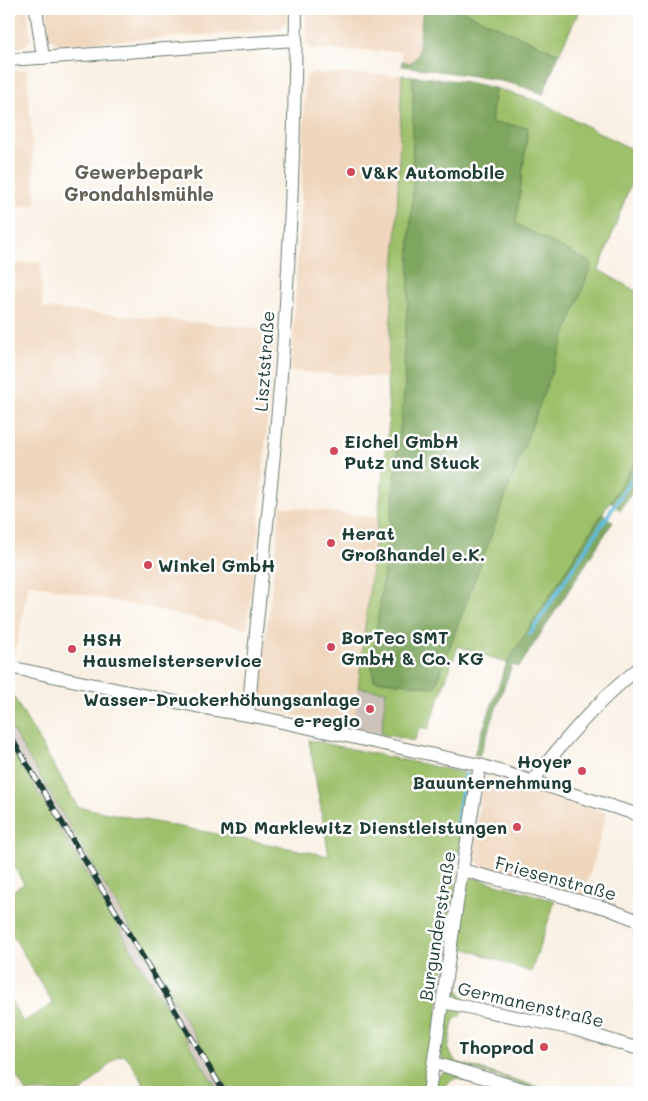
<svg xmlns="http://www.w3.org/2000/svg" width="648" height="1101" viewBox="0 0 648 1101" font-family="Mali,sans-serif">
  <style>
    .built { fill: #efd6bc }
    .industrial { fill: #cdc2b9 }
    .green { fill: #9dc06a; stroke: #5e7e4f }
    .forest { fill: #7ea65e; stroke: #4e7249 }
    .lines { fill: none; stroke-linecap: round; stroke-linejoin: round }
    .stream { stroke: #60bbdd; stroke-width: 4 }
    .minor-casing { stroke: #6b7c71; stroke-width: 14 }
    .minor { stroke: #fff; stroke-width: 12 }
    .rail-casing { stroke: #1f3d34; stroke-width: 5.5 }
    .rail { stroke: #fff; stroke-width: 4; stroke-dasharray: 11; stroke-linecap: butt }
    .poi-dot { fill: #d1495b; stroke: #fff; stroke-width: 2 }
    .labels { text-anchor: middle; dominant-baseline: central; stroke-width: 5; stroke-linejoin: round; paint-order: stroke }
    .poi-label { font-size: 18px; font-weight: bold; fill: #1f3d34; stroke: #fff; text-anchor: start }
    .street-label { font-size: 18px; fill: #1f3d34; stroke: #fff }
    .neighbourhood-label { font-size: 19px; font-weight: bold; fill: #636156; stroke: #fff }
  </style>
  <rect width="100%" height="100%" fill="#fff"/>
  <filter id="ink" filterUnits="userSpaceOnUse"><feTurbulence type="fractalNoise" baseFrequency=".02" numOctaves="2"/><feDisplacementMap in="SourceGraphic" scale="10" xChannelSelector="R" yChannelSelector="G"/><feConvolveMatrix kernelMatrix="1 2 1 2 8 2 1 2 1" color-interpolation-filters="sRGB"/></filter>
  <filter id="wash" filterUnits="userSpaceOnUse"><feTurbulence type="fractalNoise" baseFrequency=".0096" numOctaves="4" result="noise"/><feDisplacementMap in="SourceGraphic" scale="20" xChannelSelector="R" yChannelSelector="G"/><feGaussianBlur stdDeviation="1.12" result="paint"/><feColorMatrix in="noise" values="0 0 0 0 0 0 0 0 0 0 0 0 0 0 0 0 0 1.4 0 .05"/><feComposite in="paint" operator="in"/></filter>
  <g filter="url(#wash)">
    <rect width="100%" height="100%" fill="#f9f0e3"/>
    <g class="built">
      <path d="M9,9H27L31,39L23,47L9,48Z"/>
      <path d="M47,9H287V22L279,30L58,45L50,38Z"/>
      <path d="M306,9H423L418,55L411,63L402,61V51L312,50L306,43Z"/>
      <path d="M27,70L36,205L9,207V71Z"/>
      <path d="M311,73L402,75L396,241L387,378L291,371L302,184L305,78Z"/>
      <path d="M40,262L43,308L275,330L259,522L247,629L29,583L15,654L9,652V264Z"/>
      <path d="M281,506L378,518L353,728L267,709L262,705L260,688Z"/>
      <path d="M484,777L504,780L606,813L594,861L583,896L493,871L482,867L476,861L472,854Z"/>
    </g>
    <g class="industrial">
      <path d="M358,688L386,691L381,734L353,728Z"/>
      <path d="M9,724L157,973L230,1092H219L142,967L9,744Z"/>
    </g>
    <g class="green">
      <path d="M458,9H580L559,54Z"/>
      <path d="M402,75L413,76V191L410,234L409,287L404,349L405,387L396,465L393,502L372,666L374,680L435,687L591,263L516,224L528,128L491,123L495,88L540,102L639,153V161L599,270L639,293V456L507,663L458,646L428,729L420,727L414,741L381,734L386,691L358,688L389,422L387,378L396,241Z"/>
      <path d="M9,689L78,807L329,856L309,740L470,774L471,781L462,839L454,868L458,869L426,1092H230L157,973L9,724Z"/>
      <path d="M9,744L142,967L219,1092H149L128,1058L124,1055L118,1056L82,1092H26L9,1064V997L23,1022L53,1004L9,929V893L24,884L9,858Z"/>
      <path d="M472,877L555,901L531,972L464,948L458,989L466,1000L465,1002L451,998L449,993L466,880Z"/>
      <path d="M453,1009L464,1011L463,1013L453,1021L448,1050L456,1062L555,1092H547L443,1060L439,1054L446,1012Z"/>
      <path d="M445,1072L501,1088V1092L456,1078L443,1086L442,1092H434L436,1077Z"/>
    </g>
    <g class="forest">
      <path d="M423,9H458L559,54L543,94C499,76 449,73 402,66V61L411,63L418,55Z"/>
      <path d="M413,76L467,82L495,88L491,123L528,127L516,224L592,263L435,687L374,680L372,666L393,502L396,465L405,387L404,349L409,287L410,234L413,191Z"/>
      <path d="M639,456V481L620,510L610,502Z"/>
      <path d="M602,514L613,522L519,667L512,665L479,756L474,754L507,663Z"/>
    </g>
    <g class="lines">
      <g class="stream">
        <path d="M530,634L639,468"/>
        <path d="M455,832L465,774"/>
      </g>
    </g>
  </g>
  <g filter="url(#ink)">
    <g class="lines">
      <defs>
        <g id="minor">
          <path d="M36,9L43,58"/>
          <path d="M9,60L296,40"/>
          <path d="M9,667L210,709L259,717L480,765L639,815"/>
          <path d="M248,715C259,593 274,472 283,349C291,236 295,122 296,9"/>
          <path d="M532,782C564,740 598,700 639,668"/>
          <path d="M462,870L606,908L639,921"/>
          <path d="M443,1002L574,1029L639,1049"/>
          <path d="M434,1063L533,1092"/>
          <path d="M429,1092L462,870L480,765"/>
        </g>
      </defs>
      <use href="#minor" class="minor-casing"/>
      <use href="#minor" class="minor"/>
      <defs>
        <path id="rail" d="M9,734L224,1092"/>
      </defs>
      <use href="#rail" class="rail-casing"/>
      <use href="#rail" class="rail"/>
    </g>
  </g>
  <g class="poi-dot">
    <circle cx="351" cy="172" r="5"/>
    <circle cx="334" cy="451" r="5"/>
    <circle cx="331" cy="543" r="5"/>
    <circle cx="148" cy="565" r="5"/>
    <circle cx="331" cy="647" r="5"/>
    <circle cx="72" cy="649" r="5"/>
    <circle cx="370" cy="709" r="5"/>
    <circle cx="582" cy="771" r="5"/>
    <circle cx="517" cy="827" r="5"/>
    <circle cx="544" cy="1047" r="5"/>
  </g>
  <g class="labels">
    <g class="poi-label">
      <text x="361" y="172">V&amp;K Automobile</text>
      <text x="344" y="441">Eichel GmbH<tspan x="344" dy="21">Putz und Stuck</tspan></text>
      <text x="341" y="533">Herat<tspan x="341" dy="21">Großhandel e.K.</tspan></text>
      <text x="158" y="565">Winkel GmbH</text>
      <text x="341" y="637">BorTec SMT<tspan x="341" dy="21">GmbH &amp; Co. KG</tspan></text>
      <text x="82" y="639">HSH<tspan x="82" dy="21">Hausmeisterservice</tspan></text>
      <text x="360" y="699" text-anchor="end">Wasser-Druckerhöhungsanlage<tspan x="360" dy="21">e-regio</tspan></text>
      <text x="572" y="761" text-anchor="end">Hoyer<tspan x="572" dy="21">Bauunternehmung</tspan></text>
      <text x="507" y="827" text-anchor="end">MD Marklewitz Dienstleistungen</text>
      <text x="534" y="1047" text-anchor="end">Thoprod</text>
    </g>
    <g class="street-label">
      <text transform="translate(264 361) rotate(-86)">Lisztstraße</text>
      <text transform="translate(556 878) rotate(15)">Friesenstraße</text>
      <text transform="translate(437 926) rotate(-81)">Burgunderstraße</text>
      <text transform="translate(531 1004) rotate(13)">Germanenstraße</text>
    </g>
    <g class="neighbourhood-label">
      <text x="139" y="171">Gewerbepark<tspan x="139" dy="22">Grondahlsmühle</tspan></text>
    </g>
  </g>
  <rect width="648" height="1101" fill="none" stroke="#fff" stroke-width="30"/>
</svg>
